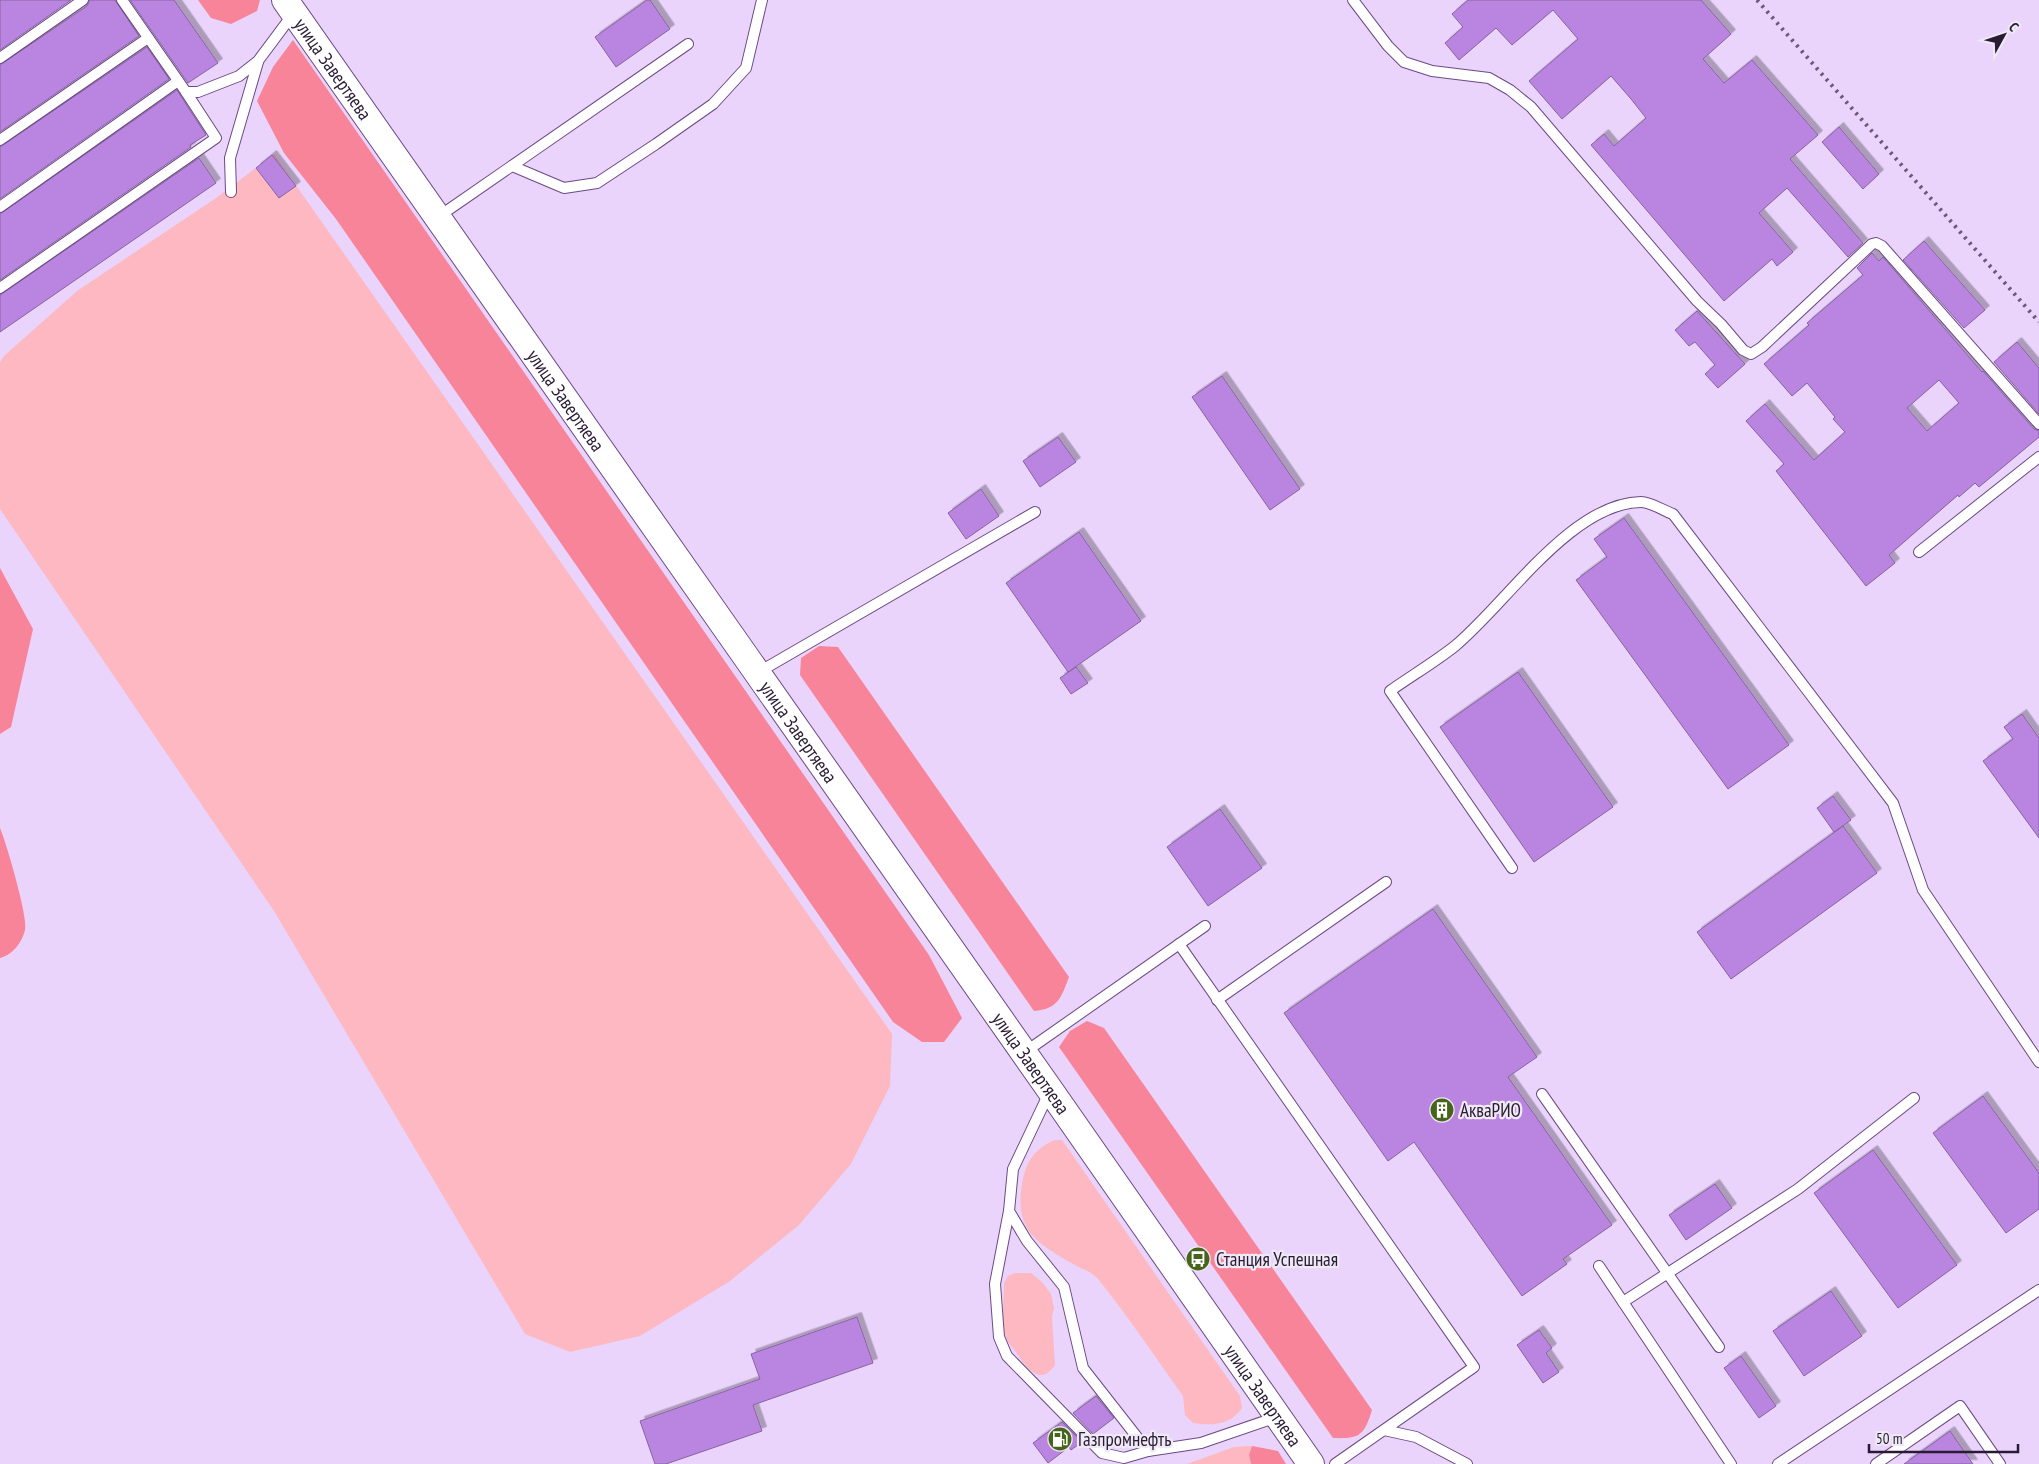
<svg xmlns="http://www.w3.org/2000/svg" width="2039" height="1464" viewBox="0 0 2039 1464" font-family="'PT Sans Narrow',sans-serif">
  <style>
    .green { fill: #fdb8c2 }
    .forest { fill: #f88499 }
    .building { fill: #ba84e1; stroke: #86649f; fill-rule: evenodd; filter: url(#shadow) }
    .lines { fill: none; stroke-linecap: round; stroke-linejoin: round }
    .service-casing { stroke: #6b4a83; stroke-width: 12 }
    .secondary-casing { stroke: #6b4a83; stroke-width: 28 }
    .service { stroke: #fff; stroke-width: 10 }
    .secondary { stroke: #fff; stroke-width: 26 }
    .rail { stroke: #695976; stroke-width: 4; stroke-dasharray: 2.5 5; stroke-linecap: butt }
    .labels { text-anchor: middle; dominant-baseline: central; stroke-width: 4.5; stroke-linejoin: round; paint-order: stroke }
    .street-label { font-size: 19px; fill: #291b33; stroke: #efe8f5 }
    .poi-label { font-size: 19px; fill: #291b33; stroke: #efe8f5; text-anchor: start }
  </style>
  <defs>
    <filter id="shadow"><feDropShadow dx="4.5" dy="-4.5" stdDeviation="0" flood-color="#0004"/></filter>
  </defs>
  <rect width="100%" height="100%" fill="#ead4fc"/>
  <g class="green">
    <path d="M274,154L892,1034L890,1086L851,1164L799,1225L730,1281L640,1336L570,1352L525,1334L274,911L0,509V362L4,356L77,291L216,198Z"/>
    <path d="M1054,1140H1062L1240,1396L1242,1408C1231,1425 1212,1426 1193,1423L1185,1415L1183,1396C1155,1357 1128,1316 1098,1279C1092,1272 1082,1269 1075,1265C1038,1244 1014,1231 1022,1184C1026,1161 1034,1150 1054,1140Z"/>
    <path d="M1015,1273H1031L1042,1282L1051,1294L1054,1308L1052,1317L1055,1365C1040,1387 1027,1368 1017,1354C1014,1349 1008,1343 1006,1338C1001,1324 1004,1298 1004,1283L1008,1276Z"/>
    <path d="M1252,1446L1249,1455L1251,1464H1187L1234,1447Z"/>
  </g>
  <g class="forest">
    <path d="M198,0H260L257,11L231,24L211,18Z"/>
    <path d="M293,40L929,955L962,1018L944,1042H922L893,1022L336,219L284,153L257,101L273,67Z"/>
    <path d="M0,568L33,629L11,727L0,734Z"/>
    <path d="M819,646L838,647L1069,977C1061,998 1058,1009 1034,1011L800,675L801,658Z"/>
    <path d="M0,828C6,842 28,917 25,930C22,943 12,955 0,958Z"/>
    <path d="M1087,1021L1104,1028L1372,1410C1364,1436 1359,1439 1333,1438L1059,1047L1070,1031Z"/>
    <path d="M1252,1446L1278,1451L1286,1464H1251L1249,1455Z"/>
  </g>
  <g class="building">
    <path d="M0,0H71L0,50Z"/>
    <path d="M90,0H115L139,36L0,132V65L87,6Z"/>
    <path d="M130,0H174L218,63L188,83Z"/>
    <path d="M647,0H650L670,29L616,67L595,37Z"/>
    <path d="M1468,0H1701L1731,34L1703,59L1724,83L1752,60L1818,135L1790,159L1863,243L1848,257L1787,188L1759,213L1793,252L1777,266L1772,259L1724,301L1591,145L1604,134L1614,146L1646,118L1631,99L1611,76L1562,119L1529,81L1578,39L1553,10L1512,45L1496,28L1459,60L1445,43L1463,27L1452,14Z"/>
    <path d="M147,47L169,79L0,199V147Z"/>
    <path d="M177,90L206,135L190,145L191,147L0,280V214Z"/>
    <path d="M1839,127L1879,174L1863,189L1822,142Z"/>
    <path d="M272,155L296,186L279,198L256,168Z"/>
    <path d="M199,158L216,183L0,332V295Z"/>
    <path d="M1924,241L1985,310L1964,328L1903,260Z"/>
    <path d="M1872,253L1879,261L1883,257L1982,372L1983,371L2034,429L2039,431V437L1979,487L1975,483L1959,497L1958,495L1889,555L1895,563L1866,586L1776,471L1784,464L1746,421L1765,404L1814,460L1845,432L1833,419L1835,417L1807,383L1792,396L1764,364L1809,325L1807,323L1863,275L1857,268ZM1939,380L1959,403L1927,431L1907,408Z"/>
    <path d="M1697,311L1745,364L1718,388L1705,374L1715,365L1695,342L1689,346L1675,330Z"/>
    <path d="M2017,342L2039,368V414L1994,362Z"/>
    <path d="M1222,376L1300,489L1270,510L1192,397Z"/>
    <path d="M1058,437L1076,462L1040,487L1023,461Z"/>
    <path d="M981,489L999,516L966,539L948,513Z"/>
    <path d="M1624,518L1789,745L1728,789L1576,580L1607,557L1594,539Z"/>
    <path d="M1079,532L1141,621L1068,672L1006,583Z"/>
    <path d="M1076,667L1088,683L1071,694L1060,678Z"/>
    <path d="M1518,672L1613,807L1534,862L1440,727Z"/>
    <path d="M2022,714L2039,738V838L1983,761L2013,739L2004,727Z"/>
    <path d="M1833,796L1851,820L1834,832L1817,808Z"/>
    <path d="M1220,809L1262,868L1208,906L1167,847Z"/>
    <path d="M1843,826L1877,873L1731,979L1697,932Z"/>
    <path d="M1433,909L1537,1057L1508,1077L1612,1225L1563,1259L1567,1264L1522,1296L1414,1142L1388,1161L1284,1013Z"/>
    <path d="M1983,1096L2039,1173V1209L2006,1233L1933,1133Z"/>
    <path d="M1873,1150L1957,1265L1898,1308L1814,1193Z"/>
    <path d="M1715,1184L1732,1208L1686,1240L1669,1215Z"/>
    <path d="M1831,1291L1862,1336L1804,1376L1773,1331Z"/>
    <path d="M857,1317L873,1363L753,1405L762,1431L666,1464H655L640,1421L760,1379L751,1354Z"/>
    <path d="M1539,1330L1552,1348L1546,1353L1559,1372L1543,1383L1517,1345Z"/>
    <path d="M1741,1356L1776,1406L1759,1418L1724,1368Z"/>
    <path d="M1096,1396L1114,1418L1093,1434L1073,1413Z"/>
    <path d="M1062,1422L1082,1442L1071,1450L1069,1447L1048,1463L1033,1443Z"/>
    <path d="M1950,1431L1973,1464H1904Z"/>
  </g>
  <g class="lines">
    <defs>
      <g id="service">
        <path d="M122,0L186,92H198L239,76L258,61L293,14"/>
        <path d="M1353,0L1388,46L1404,62L1432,71L1489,78L1510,90L1531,107L1697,301L1721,324L1743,350L1751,354L1762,347L1872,244L1876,243L1882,246L2039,424"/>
        <path d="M0,58L83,0"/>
        <path d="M0,140L148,38"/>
        <path d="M512,166L564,188L597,183L656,144L713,104L746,68L762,0"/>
        <path d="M231,192L230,158L258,62"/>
        <path d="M0,207L178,81"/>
        <path d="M438,217L688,44"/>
        <path d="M0,288L216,138L186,92"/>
        <path d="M1919,552L2039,457"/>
        <path d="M757,673L1035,512"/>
        <path d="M1512,868L1390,691C1411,676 1435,662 1455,646C1506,604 1571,503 1641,502C1651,502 1664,511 1673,514L1893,803L1923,890L2039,1062"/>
        <path d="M1179,944L1474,1367L1335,1464"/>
        <path d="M1217,1000L1386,882"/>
        <path d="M1025,1052L1205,926"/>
        <path d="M1049,1093L1013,1169L1009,1211L1027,1241L1064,1287L1083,1368L1148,1451L1201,1443L1277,1417"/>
        <path d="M1542,1094L1719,1347"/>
        <path d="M1009,1211L995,1284L999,1337L1007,1356L1102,1453L1124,1458L1148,1451"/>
        <path d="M1599,1266L1731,1464"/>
        <path d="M1623,1302L1798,1189L1914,1098"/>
        <path d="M1384,1430L1416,1437L1467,1464"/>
        <path d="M1778,1464L2039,1290"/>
        <path d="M1876,1464L1960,1406L2000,1464"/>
      </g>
      <g id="secondary">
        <path id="s1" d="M285,0L1050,1090L1311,1464"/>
      </g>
    </defs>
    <use href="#service" class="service-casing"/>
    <use href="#secondary" class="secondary-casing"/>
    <use href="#service" class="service"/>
    <use href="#secondary" class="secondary"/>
    <path class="rail" d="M1757,0L2039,322"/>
  </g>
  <defs>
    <symbol id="building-disc" viewBox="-11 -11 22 22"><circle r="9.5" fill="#46651a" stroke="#efe8f5"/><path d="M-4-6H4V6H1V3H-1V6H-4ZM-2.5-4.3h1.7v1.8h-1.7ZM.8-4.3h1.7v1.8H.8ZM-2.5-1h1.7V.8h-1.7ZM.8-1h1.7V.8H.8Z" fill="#fff"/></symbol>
    <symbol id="bus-disc" viewBox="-11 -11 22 22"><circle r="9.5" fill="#46651a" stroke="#efe8f5"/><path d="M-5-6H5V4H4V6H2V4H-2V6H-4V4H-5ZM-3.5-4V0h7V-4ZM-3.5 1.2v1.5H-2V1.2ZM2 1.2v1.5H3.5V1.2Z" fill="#fff"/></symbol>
    <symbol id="fuel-disc" viewBox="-11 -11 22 22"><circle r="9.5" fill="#46651a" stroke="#efe8f5"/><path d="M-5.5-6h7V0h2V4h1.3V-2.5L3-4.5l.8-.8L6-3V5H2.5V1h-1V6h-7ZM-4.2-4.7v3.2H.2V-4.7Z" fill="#fff"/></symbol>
  </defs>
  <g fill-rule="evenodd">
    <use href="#building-disc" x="1428" y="1096" width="28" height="28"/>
    <use href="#bus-disc" x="1184" y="1245" width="28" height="28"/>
    <use href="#fuel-disc" x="1046" y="1425" width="28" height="28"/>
  </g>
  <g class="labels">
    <g class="street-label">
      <text stroke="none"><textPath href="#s1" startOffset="84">улица Завертяева</textPath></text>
      <text stroke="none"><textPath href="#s1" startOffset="489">улица Завертяева</textPath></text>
      <text stroke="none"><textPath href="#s1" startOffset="894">улица Завертяева</textPath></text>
      <text stroke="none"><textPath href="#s1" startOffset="1299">улица Завертяева</textPath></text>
      <text stroke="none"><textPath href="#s1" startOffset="1704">улица Завертяева</textPath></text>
    </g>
    <g class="poi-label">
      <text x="1460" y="1110">АкваРИО</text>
      <text x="1216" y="1259">Станция Успешная</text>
      <text x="1078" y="1439">Газпромнефть</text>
    </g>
  </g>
  <g transform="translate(2004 35) rotate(50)" stroke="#efe8f5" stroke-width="4" paint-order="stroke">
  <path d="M0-4L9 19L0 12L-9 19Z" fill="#291b33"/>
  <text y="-8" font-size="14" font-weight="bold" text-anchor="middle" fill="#291b33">С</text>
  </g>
  <path d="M1869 1444v8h149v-8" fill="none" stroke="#291b33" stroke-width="2.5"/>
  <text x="1876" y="1444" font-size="15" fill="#291b33" stroke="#efe8f5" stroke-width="4" paint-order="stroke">50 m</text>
</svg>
